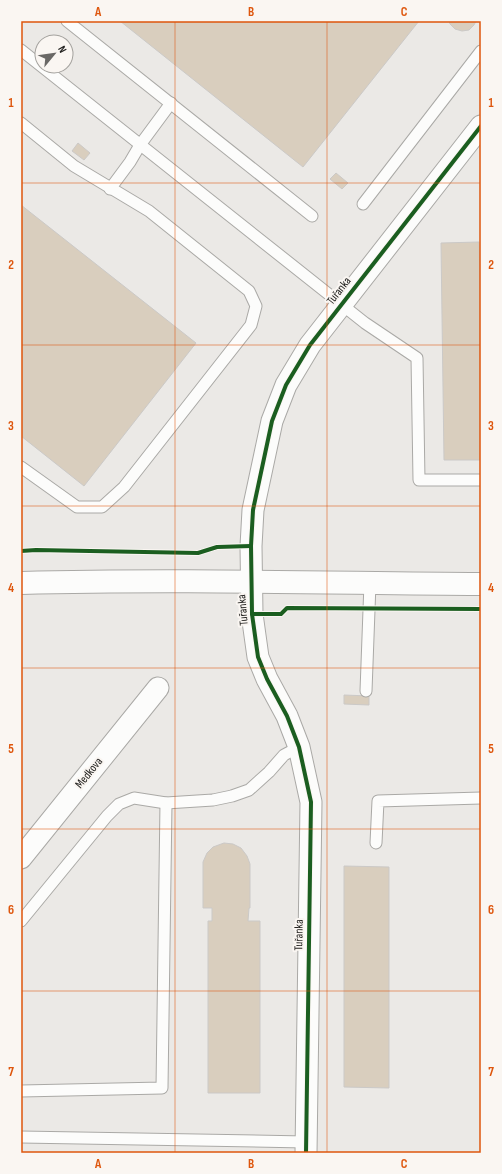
<svg xmlns="http://www.w3.org/2000/svg" width="502" height="1174" viewBox="0 0 502 1174" font-family="'Sofia Sans Condensed',sans-serif">
  <style>
    .building { fill: #d9cebe; stroke: #cbc9c7 }
    .lines { fill: none; stroke-linecap: round; stroke-linejoin: round }
    .service-casing { stroke: #aaa9a6; stroke-width: 13 }
    .minor-casing { stroke: #aaa9a6; stroke-width: 23 }
    .tertiary-casing { stroke: #aaa9a6; stroke-width: 24 }
    .service { stroke: #fcfcfb; stroke-width: 11 }
    .minor { stroke: #fcfcfb; stroke-width: 21 }
    .tertiary { stroke: #fcfcfb; stroke-width: 22 }
    .cycleway-casing { stroke: #faf6f2; stroke-width: 6 }
    .cycleway { stroke: #1b5e20; stroke-width: 4 }
    .grid { fill: none; stroke: #de560d; stroke-width: 1; stroke-opacity: 0.55 }
    .labels { text-anchor: middle; dominant-baseline: central; stroke-width: 4; stroke-linejoin: round; paint-order: stroke }
    .street-label { font-size: 12px; fill: #242321; stroke: #faf6f2 }
    .neatline { fill: none; stroke: #de560d; stroke-width: 1.5 }
    .grid-label { font-size: 13px; text-anchor: middle; font-weight: bold; fill: #de560d }
  </style>
  <rect width="100%" height="100%" fill="#ebe9e6"/>
  <g class="building">
    <path d="M120,21H419L303,167Z"/>
    <path d="M449,21H476L474,25L469,30L462,31L455,29L450,24Z"/>
    <path d="M78,143L90,153L84,160L72,151Z"/>
    <path d="M336,173L348,183L342,189L330,179Z"/>
    <path d="M21,205L196,343L84,486L21,436Z"/>
    <path d="M479,242L481,314V460H444L441,243Z"/>
    <path d="M344,695L369,696V705L344,704Z"/>
    <path d="M224,843L233,844L241,848L247,856L250,864V908H249L248,921H260V1093H208V921H212V908H203V862L207,853L213,847Z"/>
    <path d="M344,866L389,867V1088L344,1087Z"/>
  </g>
  <g class="lines">
    <defs>
      <g id="service">
        <path d="M67,21L312,216"/>
        <path d="M21,50L341,304L365,323L417,358L419,480H481"/>
        <path d="M21,123L74,166L149,211L249,291L256,306L251,325L124,487L102,507H77L21,467"/>
        <path d="M110,189L130,162L140,145L171,103"/>
        <path d="M363,204L481,51"/>
        <path d="M366,691L370,583"/>
        <path d="M376,843L378,801L481,798"/>
        <path d="M21,921L107,816L119,804L134,798L166,803L213,800L232,796L249,790L269,772L284,755L299,747"/>
        <path d="M21,1091L162,1088L166,803"/>
        <path d="M21,1137L306,1142"/>
      </g>
      <g id="minor">
        <path d="M21,858L158,688"/>
        <path d="M306,1153L311,802L299,747L287,716L267,679L258,657L252,614L251,546L253,510L272,421L286,385L310,345L481,126"/>
      </g>
      <path id="tertiary" d="M21,583C174,579 328,583 481,584"/>
    </defs>
    <use href="#service" class="service-casing"/>
    <use href="#minor" class="minor-casing"/>
    <use href="#tertiary" class="tertiary-casing"/>
    <use href="#service" class="service"/>
    <use href="#minor" class="minor"/>
    <use href="#tertiary" class="tertiary"/>
    <defs>
      <g id="cycleway">
        <path d="M21,551L36,550L198,553L217,547L251,546"/>
        <path d="M252,614H281L287,608L481,609"/>
        <path d="M306,1153L311,802L299,747L287,716L267,679L258,657L252,614L251,546L253,510L272,421L286,385L310,345L481,126"/>
      </g>
    </defs>
    <use href="#cycleway" class="cycleway-casing"/>
    <use href="#cycleway" class="cycleway"/>
  </g>
  <path class="grid" d="M175,21V1153M327,21V1153M21,183H481M21,345H481M21,506H481M21,668H481M21,829H481M21,991H481"/>
  <g class="labels">
    <g class="street-label">
      <text transform="translate(339 291) rotate(-52)">Tuřanka</text>
      <text transform="translate(243 610) rotate(-95)">Tuřanka</text>
      <text transform="translate(89 773) rotate(-51)">Medkova</text>
      <text transform="translate(299 935) rotate(-89)">Tuřanka</text>
    </g>
  </g>
  <rect width="502" height="1174" fill="none" stroke="#faf6f2" stroke-width="44"/>
  <g transform="translate(54 54) rotate(61)"><circle r="19" fill="#faf6f2" stroke="#a4a29e"/>
  <path d="M0-3L7 15L0 10L-7 15Z" fill="#6a6866"/>
  <text y="-6" font-size="11" font-weight="bold" text-anchor="middle" fill="#242321">N</text>
  </g>
  <rect x="22" y="22" width="458" height="1130" class="neatline"/>
  <g class="grid-label">
    <text x="98" y="16">A</text>
    <text x="251" y="16">B</text>
    <text x="404" y="16">C</text>
    <text x="11" y="107">1</text>
    <text x="491" y="107">1</text>
    <text x="11" y="269">2</text>
    <text x="491" y="269">2</text>
    <text x="11" y="430">3</text>
    <text x="491" y="430">3</text>
    <text x="11" y="592">4</text>
    <text x="491" y="592">4</text>
    <text x="11" y="753">5</text>
    <text x="491" y="753">5</text>
    <text x="11" y="914">6</text>
    <text x="491" y="914">6</text>
    <text x="11" y="1076">7</text>
    <text x="491" y="1076">7</text>
    <text x="98" y="1168">A</text>
    <text x="251" y="1168">B</text>
    <text x="404" y="1168">C</text>
  </g>
</svg>
